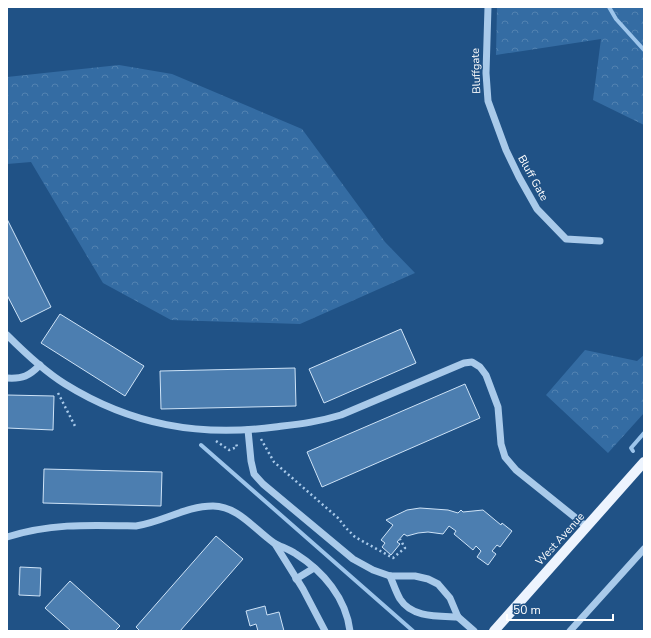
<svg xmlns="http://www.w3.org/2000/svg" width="651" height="638" viewBox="0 0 651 638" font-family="'Nunito Sans',sans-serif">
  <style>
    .forest { fill: url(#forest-crowns) }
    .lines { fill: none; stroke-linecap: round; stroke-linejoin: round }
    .stream { stroke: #9dc5eb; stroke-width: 4 }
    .building { fill: #4c7eb0; stroke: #cee3f7 }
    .path { stroke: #a9caea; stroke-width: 2.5; stroke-dasharray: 2 3; stroke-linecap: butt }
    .minor { stroke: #a9caea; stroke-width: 7 }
    .major { stroke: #edf4fe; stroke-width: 10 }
    .labels { text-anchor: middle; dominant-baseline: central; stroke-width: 3; stroke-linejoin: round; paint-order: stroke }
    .street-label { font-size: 11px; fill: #fff; stroke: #205286 }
  </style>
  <defs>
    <pattern id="forest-crowns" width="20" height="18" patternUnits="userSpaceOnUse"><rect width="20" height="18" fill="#346ca3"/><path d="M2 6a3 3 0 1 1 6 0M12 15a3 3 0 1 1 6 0" fill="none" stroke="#5282b1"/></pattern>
  </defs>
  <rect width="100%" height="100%" fill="#205286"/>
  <g class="forest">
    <path d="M497,7H644V125L593,100L601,39L496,55Z"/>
    <path d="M119,65L172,74L302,129L385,242L415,273L300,324L171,320L103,283L31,162L7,164V77Z"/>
    <path d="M585,350L637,361L644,355V413L608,453L546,395Z"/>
  </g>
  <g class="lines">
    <g class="stream">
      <path d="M609,7L616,19L644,50"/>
      <path d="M201,445L413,631"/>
      <path d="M633,451L631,448L644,433"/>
    </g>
  </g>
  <g class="building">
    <path d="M7,219L51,307L21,322L7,295Z"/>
    <path d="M60,314L144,366L125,396L41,343Z"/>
    <path d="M401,329L416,363L324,403L309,369Z"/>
    <path d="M295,368L296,406L161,409L160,371Z"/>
    <path d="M465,384L480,418L322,487L307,452Z"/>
    <path d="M7,395L54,396L53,430L7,428Z"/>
    <path d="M44,469L162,472L161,506L43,503Z"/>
    <path d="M420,508L448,510L458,513L461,510L463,512L483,510L501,525L502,523L512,531L500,547L497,545L492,551L496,554L488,565L477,557L481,551L476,546L473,550L454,534L456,531L449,526L443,534L428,532L418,533L407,536L404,534L397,542L400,544L391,555L382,547L385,543L381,540L393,525L386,520L407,510Z"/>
    <path d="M216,536L243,559L180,631H140L136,627Z"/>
    <path d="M20,567L41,568L40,596L19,595Z"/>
    <path d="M70,581L120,626L115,631H71L45,608Z"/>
    <path d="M265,606L267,615L279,612L284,631H258L256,624L250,626L246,611Z"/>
  </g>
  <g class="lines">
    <g class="path">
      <path d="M58,393L76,428"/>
      <path d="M261,439L274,462L338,518L346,528L355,537L393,558L405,548L400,539"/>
      <path d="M216,441L229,450L237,447L236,443"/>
    </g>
    <g class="minor">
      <path d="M488,7L486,73L488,101L506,150L519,177L537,209L566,239L600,241"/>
      <path d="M7,335C25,353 44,371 65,384C131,425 199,437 275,427C299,424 318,422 341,415L464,363L472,362L480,367L486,375L498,407L501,444L505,457L516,470L587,527"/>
      <path d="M7,378C23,379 29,376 40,365"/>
      <path d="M248,430L251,461L254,474L263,484L353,559L373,570L390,576H415L428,579L438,584L450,598L458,617L474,631"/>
      <path d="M7,537C51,523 91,525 136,526C163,522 186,506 213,506C238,506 255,530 274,543C281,547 289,549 296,554C323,571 346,598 350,631"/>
      <path d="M275,544L303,589L325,631"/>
      <path d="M390,576C393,583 396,592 400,599C412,618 438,616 458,617"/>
      <path d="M296,579L314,568"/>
      <path d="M570,631L644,549"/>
    </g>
    <path class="major" d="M494,631L644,462"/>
  </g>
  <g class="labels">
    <g class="street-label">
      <text transform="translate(476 71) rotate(-92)">Bluffgate</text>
      <text transform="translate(533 178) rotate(61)">Bluff Gate</text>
      <text transform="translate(560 539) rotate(-48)">West Avenue</text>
    </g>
  </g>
  <rect width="651" height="638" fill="none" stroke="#ffffff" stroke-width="16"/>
  <path d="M507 614v6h106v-6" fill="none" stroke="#ffffff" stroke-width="2"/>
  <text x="513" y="614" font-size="12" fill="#ffffff" stroke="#205286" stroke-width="3" paint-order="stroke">50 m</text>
</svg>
